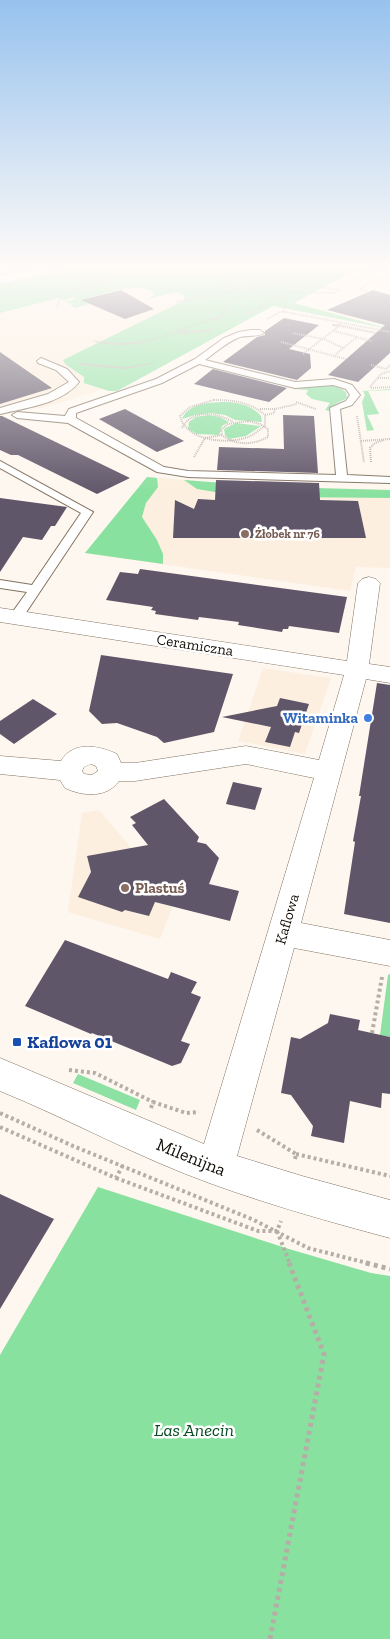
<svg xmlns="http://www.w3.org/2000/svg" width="390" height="1639" viewBox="0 0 390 1639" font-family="'Zilla Slab',serif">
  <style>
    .built { fill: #fcefdf }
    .green { fill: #8de1a2 }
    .forest { fill: #89e19f }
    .building { fill: #5f5669 }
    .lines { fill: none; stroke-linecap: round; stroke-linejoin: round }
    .service-casing { stroke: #817261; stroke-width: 2 }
    .minor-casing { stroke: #817261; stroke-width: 1 }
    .tertiary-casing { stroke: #817261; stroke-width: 1 }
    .path-far2 { stroke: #b5aea7; stroke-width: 2; stroke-dasharray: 1 1; stroke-linecap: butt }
    .path-far1 { stroke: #b5aea7; stroke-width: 4; stroke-dasharray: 3 3; stroke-linecap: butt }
    .path { stroke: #b5aea7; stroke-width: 5; stroke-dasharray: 4 4; stroke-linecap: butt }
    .service { fill: #fff; fill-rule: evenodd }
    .minor { fill: #fff; fill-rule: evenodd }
    .tertiary { fill: #fff; fill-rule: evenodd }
    .education-dot { fill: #8d6e63; stroke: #fff; stroke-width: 2 }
    .shop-dot { fill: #3f7fe0; stroke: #fff; stroke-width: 2 }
    .transit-dot { fill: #1a4fb4; stroke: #fff; stroke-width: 2 }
    .labels { text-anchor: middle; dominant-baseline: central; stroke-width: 5; stroke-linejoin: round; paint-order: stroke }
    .far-education-label { font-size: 12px; font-weight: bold; fill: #785e54; stroke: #fff; text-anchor: start }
    .street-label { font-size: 15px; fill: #120c06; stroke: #fff }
    .shop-label { font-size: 15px; font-weight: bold; fill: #366cbe; stroke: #fff; text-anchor: end }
    .education-label { font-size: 15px; font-weight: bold; fill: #785e54; stroke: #fff; text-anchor: start }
    .near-transit-label { font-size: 18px; font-weight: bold; fill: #164399; stroke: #fff; text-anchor: start }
    .near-street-label { font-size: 18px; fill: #120c06; stroke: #fff }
    .near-park-label { font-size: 18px; font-style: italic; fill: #064b22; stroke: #fff }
  </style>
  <rect width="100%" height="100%" fill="#fef7ef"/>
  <g class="built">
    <path d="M129,288H144L152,291L154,295L149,298L176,292L184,296L186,301L63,360L65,364L84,377V383L104,389L43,408L24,409L0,416V313L59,298L64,301L73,297L76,299L66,302L73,304L71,305Z"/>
    <path d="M147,477L277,487L390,490V568L356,567L350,591L85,553Z"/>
    <path d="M263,668L331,678L305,754L238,741Z"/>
    <path d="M99,810L133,850L189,863L160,939L68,912L82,813Z"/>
  </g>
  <g class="green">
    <path d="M80,266H374L373,267L375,268L366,273L354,271L294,303L390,329L273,306L117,391H109L84,383V377L65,364L63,360L185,300L184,296L176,292L148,299L154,295L152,291C132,283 108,293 88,298L92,303L75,308L70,304L72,303L65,302L75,299L73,297L63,301L59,298L0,313V285Z"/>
    <path d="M320,385C330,385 339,386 346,392L347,398C340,403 332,403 329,411L325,410L330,403L312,399L306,394L308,390L292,389Z"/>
    <path d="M390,389V390L368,391L379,414L367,415L374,430L367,431L362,402L365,395L363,391Z"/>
    <path d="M221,402C235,402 251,404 261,416L262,422L235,420L225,415L210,413L195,415L182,419C188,404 207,403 221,402Z"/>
    <path d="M208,415L220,417L229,422L222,426L219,435L197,434L188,429L189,422L196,417Z"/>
    <path d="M236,423L261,426L246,436L229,439L225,435L224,429Z"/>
    <path d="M390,974V1037L380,1035L388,975Z"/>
    <path d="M78,1074L140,1100L136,1110L73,1083Z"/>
  </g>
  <g class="forest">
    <path d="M147,477L157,478L158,487L146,503L142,517L157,540L163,554V564L85,553Z"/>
    <path d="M184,480L277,487L390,490V498L290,497L215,492L197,489Z"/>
    <path d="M98,1187L289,1249L371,1273L390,1276V1639H0V1355Z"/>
  </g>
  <g class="building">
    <path d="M121,290L154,309L125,319L81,300Z"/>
    <path d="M373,290L390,295V353L358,382L328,375L385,325L327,310Z"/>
    <path d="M284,318L319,325L289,349L310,354L311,368L297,380L223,362L257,337L265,335V331Z"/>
    <path d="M0,352L52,388L0,404Z"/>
    <path d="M213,369L287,388L269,402L194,384Z"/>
    <path d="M125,409L184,441L157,452L99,419Z"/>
    <path d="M283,415L314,416L318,473L217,470L219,447L284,449Z"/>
    <path d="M0,416H2L130,478L97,494L18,455H11L0,450Z"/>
    <path d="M216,480L319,483L320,500L358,501L366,538H173L175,500L194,509L198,499L215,500Z"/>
    <path d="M0,498L67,507L55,526H51L42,540L23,537L0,572Z"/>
    <path d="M140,569L347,597L339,633L289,626L288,629H283L282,632L238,625L239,622L199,617L198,620L155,614L156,611L151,610L153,607L106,600L120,572L138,574Z"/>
    <path d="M101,655L233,674L214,732L164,743L157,737L117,723L102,724L89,711Z"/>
    <path d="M377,683L390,685V923L344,914L355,842L353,841L361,796H359Z"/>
    <path d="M280,698L309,704L299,733L295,732L290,747L265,742L271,727L222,717L277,706Z"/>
    <path d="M33,699L57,714L14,744L0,734V721Z"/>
    <path d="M233,782L262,788L255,810L226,804Z"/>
    <path d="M164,799L199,837L197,842L206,844L219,858L209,884L239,891L230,921L155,902L149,916L125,910L122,912L78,897L91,872L87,856L148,845L132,825L136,823L130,817Z"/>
    <path d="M65,940L168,979L171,972L197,982L191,993L201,997L181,1041L190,1044L181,1063L172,1066L92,1033L91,1034L25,1006Z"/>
    <path d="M330,1014L360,1020L358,1030L390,1037V1094L382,1093L381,1108L350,1101L344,1143L311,1136L313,1126L291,1095L281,1093L291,1037L300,1039L328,1023Z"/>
    <path d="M0,1194L54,1219L0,1309Z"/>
  </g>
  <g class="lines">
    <defs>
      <g id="service">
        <path d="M251,330H260L264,333C258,337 248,335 240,337C227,342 216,352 205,360L295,382L334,379L352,385L360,395L352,405L340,409L347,475L390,477V483L188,477L157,472L68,423L17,418L12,415L17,412L65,416L69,409L156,379L195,359L224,338L239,332ZM199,364L295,388L333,385L346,389L350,395L346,401L330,408L336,475L188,471L164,467L76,418V413L162,383Z"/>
        <path d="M41,358L67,369L79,382C62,404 25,408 0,414V408L48,394L69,382L56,370L38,363L37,361Z"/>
        <path d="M0,461L93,512L21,620L16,621L9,617L27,592L0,588V580L32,585L81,513L0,468Z"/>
      </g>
      <path id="minor" d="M369,577L376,579L380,583L369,664L390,667V683L366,679L301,923L390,940V966L294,948L237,1156L302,1176L390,1200V1238C330,1222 270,1205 212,1184C139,1158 71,1120 0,1091V1058L204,1144L314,778L246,764L135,781H119C106,799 82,796 65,788L60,780L0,774V756L61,761C73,740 100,746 117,754L121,763H135L246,746L319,760L344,675L0,622V608L347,661L358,583L362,579ZM91,764L96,766L98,771L92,775L84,774L82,771L84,767Z"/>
      <path id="tertiary" d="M45,266H65L63,269L0,284V276Z"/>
    </defs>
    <use href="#service" class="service-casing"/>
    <use href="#minor" class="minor-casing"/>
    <use href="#tertiary" class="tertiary-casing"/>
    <g class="path-far2">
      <path d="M320,266L362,280"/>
      <path d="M375,266L390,271"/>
      <path d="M336,269L375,267"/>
      <path d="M129,270L148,266"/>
      <path d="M76,272L99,266"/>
      <path d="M121,272L133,266"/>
      <path d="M250,275L279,266"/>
      <path d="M74,277L120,272H192L228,276L269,277L342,291"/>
      <path d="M294,279L324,274L341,266"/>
      <path d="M222,292L225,283L239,278"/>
      <path d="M367,292L361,289L369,282L390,273"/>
      <path d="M176,302L285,281"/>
      <path d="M57,307L60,297L116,274"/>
      <path d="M283,312L288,292L336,293"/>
      <path d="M243,316L324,274"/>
      <path d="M267,319L280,312H286L390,332"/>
      <path d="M339,325H332L339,326"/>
      <path d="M334,331L357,337L335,355"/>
      <path d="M182,333L211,330"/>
      <path d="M293,333L323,339"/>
      <path d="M356,337L372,341"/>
      <path d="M324,339L343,348"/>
      <path d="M94,341C143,352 176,329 221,317L228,304L258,286"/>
      <path d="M281,342L346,359"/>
      <path d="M303,354L339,326L376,333L339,325L341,323"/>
      <path d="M80,364L125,368L154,363"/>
      <path d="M371,365L386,369L390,365"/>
      <path d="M378,378H390"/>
      <path d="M370,387L381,374L390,371"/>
      <path d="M371,388L390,387"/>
      <path d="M214,400C233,400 250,402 265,415V426C260,429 254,435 248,437C227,445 186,441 180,416L190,407Z"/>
      <path d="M296,402L316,409"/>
      <path d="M260,409H275L297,404"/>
      <path d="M265,415L274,413L275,409"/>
      <path d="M357,416L364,462"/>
      <path d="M248,421L260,424L268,429V437C253,445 236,446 222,435L221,430L228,424Z"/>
      <path d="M182,428C192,409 217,412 233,422"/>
      <path d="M361,441L390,439"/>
      <path d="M194,457L205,438L222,435"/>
      <path d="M371,462L370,448L375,443L384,440"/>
    </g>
    <g class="path-far1">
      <path d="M372,1033L382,977"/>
      <path d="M69,1070L95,1073L153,1102"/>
      <path d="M151,1108L153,1102L186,1113L199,1112"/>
      <path d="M0,1113L73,1146L254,1220L308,1248L371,1264"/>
      <path d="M0,1127L116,1178L124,1163"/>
      <path d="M257,1130L296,1154L295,1159"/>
      <path d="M296,1154L390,1176"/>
      <path d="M116,1178L258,1231H277L281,1221"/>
      <path d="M277,1231L290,1264"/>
    </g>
    <g class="path">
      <path d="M366,1263L390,1269"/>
      <path d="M270,1639L324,1354L289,1263"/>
    </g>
    <use href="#service" class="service"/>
    <use href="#minor" class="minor"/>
    <use href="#tertiary" class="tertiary"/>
  </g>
  <linearGradient id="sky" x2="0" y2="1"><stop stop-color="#97c2ee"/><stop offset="0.54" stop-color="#fffbf8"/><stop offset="1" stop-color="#fffbf8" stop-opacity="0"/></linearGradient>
  <rect width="390" height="495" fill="url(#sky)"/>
  <g class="education-dot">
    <circle cx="245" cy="534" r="5"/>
    <circle cx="125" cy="888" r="5"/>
  </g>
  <circle class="shop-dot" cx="368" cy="718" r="5"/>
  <rect class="transit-dot" x="12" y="1037" width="10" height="10" rx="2.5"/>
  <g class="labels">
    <g class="far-education-label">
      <text x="255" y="534">Żłobek nr 76</text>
    </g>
    <g class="street-label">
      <text transform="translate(195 645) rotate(9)">Ceramiczna</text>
      <text transform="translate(287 919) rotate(-74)">Kaflowa</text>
    </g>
    <g class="shop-label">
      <text x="358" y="718">Witaminka</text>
    </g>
    <g class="education-label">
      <text x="135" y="888">Plastuś</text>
    </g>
    <g class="near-transit-label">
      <text x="27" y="1042">Kaflowa 01</text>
    </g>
    <g class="near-street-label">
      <text transform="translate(191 1157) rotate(22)">Milenijna</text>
    </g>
    <g class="near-park-label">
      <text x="194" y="1430">Las Anecin</text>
    </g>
  </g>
</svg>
